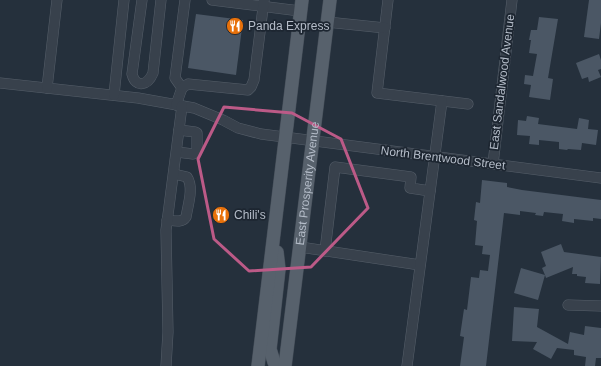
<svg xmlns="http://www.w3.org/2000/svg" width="601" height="366" viewBox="0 0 601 366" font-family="Helvetica,sans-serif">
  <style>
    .building { fill: #4b5765 }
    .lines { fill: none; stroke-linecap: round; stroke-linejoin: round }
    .minor-casing { stroke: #565f6a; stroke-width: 11 }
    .major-casing { stroke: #444d58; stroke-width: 14 }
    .minor { stroke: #38414c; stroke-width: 10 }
    .major { stroke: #57616c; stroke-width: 13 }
    .marked { fill: none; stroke: #bc5a87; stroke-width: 3; stroke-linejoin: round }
    .labels { text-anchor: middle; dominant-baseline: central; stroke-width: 3.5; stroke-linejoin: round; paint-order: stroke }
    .poi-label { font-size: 12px; fill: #b4bcc8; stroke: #1d2631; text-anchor: start }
    .street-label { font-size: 12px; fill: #b4bcc8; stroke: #1d2631 }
  </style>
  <rect width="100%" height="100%" fill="#25303c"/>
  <g class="building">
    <path d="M589,0H601V23L599,39L584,37Z"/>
    <path d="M196,14L243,20L236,75L188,68Z"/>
    <path d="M539,17L558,19L548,78L553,79L550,100L529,97L531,85L524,84L525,75L533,76L537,54L529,53L531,40H529L531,30H537Z"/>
    <path d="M599,54L601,60V69L598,70L601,77L589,82L588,77L582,79L576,63Z"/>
    <path d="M527,116L539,118L538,124L577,129L579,118L589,120L588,129L598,130L596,145L582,143L581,150L568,149L567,150L559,149V142L539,140V145L529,144L530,136L517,135L518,120L526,121Z"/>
    <path d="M482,180L507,183V187L522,190L601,200V219L593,218V221L574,219V223L562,221L563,214L544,212L543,216L535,215L536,213L520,211V215L504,213L486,366H460L464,337L460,336L464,309L467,310L471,277L479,278L480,270L488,271L490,255L482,254L483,246L475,245L477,221L474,220L476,202L480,203Z"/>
    <path d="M561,244L564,252L601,257L600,284L585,283L586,277L577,276V274H572L573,267L546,278L545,275L538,300L514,293L521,268L545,275L542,268L546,266L541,252Z"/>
    <path d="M514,307L539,309L537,327L568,344L570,332L584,335L585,326L601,328V358H596L595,366H585L586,357L574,355V350L557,348L551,359L533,349L537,342L512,341Z"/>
  </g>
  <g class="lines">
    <defs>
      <g id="minor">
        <path d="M142,0L132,74C136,89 148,85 153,73L161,0"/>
        <path d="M212,0L300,11"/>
        <path d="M388,0L377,93L468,104"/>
        <path d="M327,22L385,28"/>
        <path d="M0,83L138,98L194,108L223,120L238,128L261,134L601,178"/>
        <path d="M47,88L57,0"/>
        <path d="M182,88L175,78L185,0"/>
        <path d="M114,95L124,0"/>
        <path d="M176,105L182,88L188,84L248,90L251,87L254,80L264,0"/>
        <path d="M177,152L193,154L197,151V133L195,132L179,130"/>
        <path d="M493,164L512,0"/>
        <path d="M167,220C175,221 182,223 186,217C188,205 194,187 187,177L174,174"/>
        <path d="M300,247L420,265"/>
        <path d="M325,251L335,167L411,177L410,188L430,191"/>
        <path d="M568,305L601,306"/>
        <path d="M166,366L168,332L166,230L182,106"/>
        <path d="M407,366L442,101"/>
      </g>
      <g id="major">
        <path d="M277,252L279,269L270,349L274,362L279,366"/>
        <path d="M258,366L302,0"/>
        <path id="s1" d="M285,366L330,0"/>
      </g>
    </defs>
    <use href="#minor" class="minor-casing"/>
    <use href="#major" class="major-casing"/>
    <use href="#minor" class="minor"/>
    <use href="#major" class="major"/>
  </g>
  <path class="marked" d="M224,107L292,113L341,139L368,208L311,267L249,271L214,239L198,159Z"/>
  <defs>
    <symbol id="restaurant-disc" viewBox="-11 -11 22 22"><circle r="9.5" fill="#e8710a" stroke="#1d2631"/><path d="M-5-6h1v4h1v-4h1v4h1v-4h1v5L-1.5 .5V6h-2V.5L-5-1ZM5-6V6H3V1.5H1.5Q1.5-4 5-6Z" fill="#fff"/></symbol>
  </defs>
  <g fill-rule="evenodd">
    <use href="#restaurant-disc" x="225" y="16" width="20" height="20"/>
    <use href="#restaurant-disc" x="211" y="205" width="20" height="20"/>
  </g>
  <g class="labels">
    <g class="poi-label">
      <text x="248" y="26">Panda Express</text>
      <text x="234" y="215">Chili's</text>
    </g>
    <g class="street-label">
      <text transform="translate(502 82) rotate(-83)">East Sandalwood Avenue</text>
      <text transform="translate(443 158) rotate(7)">North Brentwood Street</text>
      <text stroke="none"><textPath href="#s1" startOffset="184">East Prosperity Avenue</textPath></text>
    </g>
  </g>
</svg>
